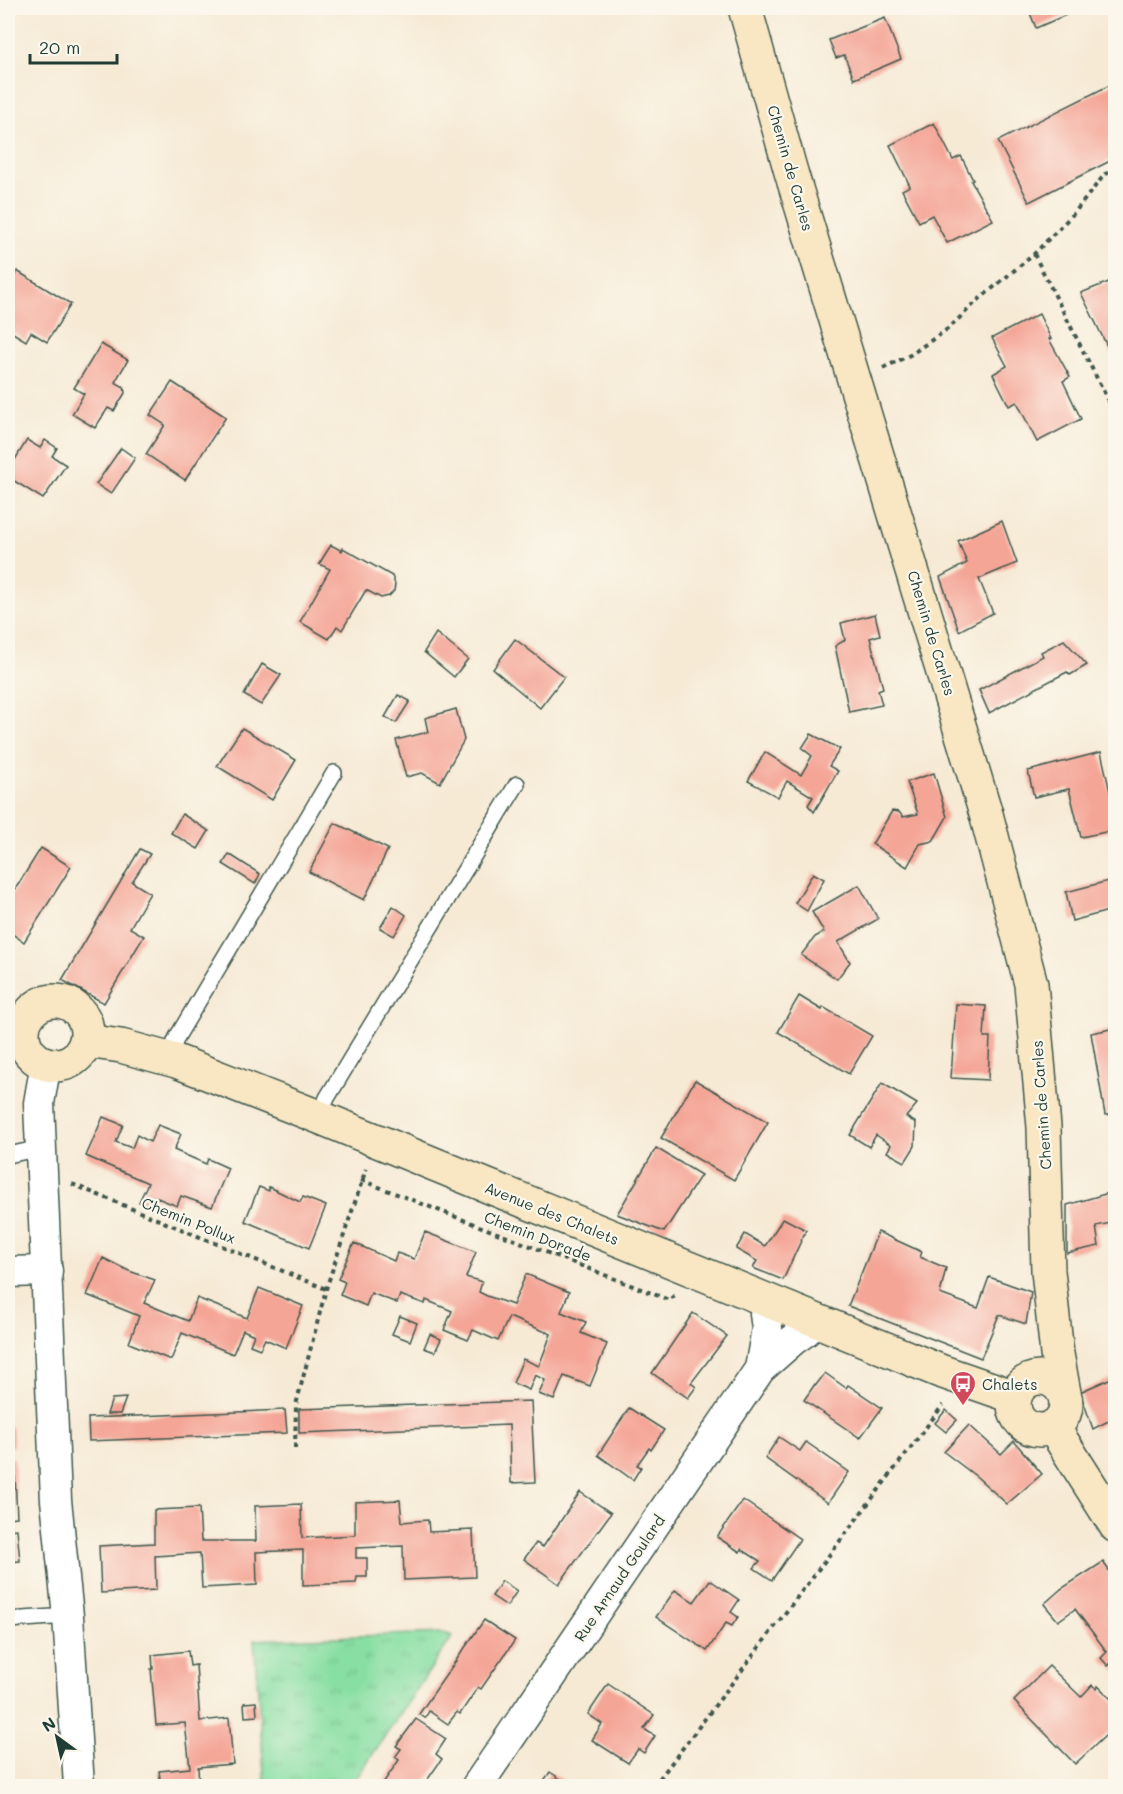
<svg xmlns="http://www.w3.org/2000/svg" width="1123" height="1794" viewBox="0 0 1123 1794" font-family="Mali,sans-serif">
  <style>
    .grass { fill: url(#grass-tufts); stroke: #548e6c; stroke-width: 1.5 }
    .building { fill: #f4a596 }
    .lines { fill: none; stroke-linecap: round; stroke-linejoin: round }
    .lane-casing { stroke: #3f574c; stroke-width: 18 }
    .street-casing { stroke: #3f574c; stroke-width: 33 }
    .secondary-casing { stroke: #3f574c; stroke-width: 36 }
    .path { stroke: #3f574c; stroke-width: 4; stroke-dasharray: 4.5 4.5; stroke-linecap: butt }
    .lane { stroke: #fff; stroke-width: 15 }
    .street { stroke: #fff; stroke-width: 30 }
    .secondary { stroke: #f9e7c3; stroke-width: 33 }
    .labels { text-anchor: middle; dominant-baseline: central; stroke-width: 4.5; stroke-linejoin: round; paint-order: stroke }
    .street-label { font-size: 15px; fill: #1f3d34; stroke: #fbf7ec }
    .poi-label { font-size: 15px; fill: #1f3d34; stroke: #fbf7ec; text-anchor: start }
  </style>
  <defs>
    <pattern id="grass-tufts" width="24" height="20" patternUnits="userSpaceOnUse" patternTransform="scale(1.5)"><rect width="24" height="20" fill="#88dfa3"/><path d="M3 7l-1-3M5 7V3M7 7l1-3M15 17l-1-3M17 17v-4M19 17l1-3" fill="none" stroke="#75c08d"/></pattern>
  </defs>
  <rect width="100%" height="100%" fill="#fbf7ec"/>
  <filter id="ink" filterUnits="userSpaceOnUse"><feTurbulence type="fractalNoise" baseFrequency=".0167" numOctaves="2"/><feDisplacementMap in="SourceGraphic" scale="12" xChannelSelector="R" yChannelSelector="G"/><feConvolveMatrix kernelMatrix="1 2 1 2 8 2 1 2 1" color-interpolation-filters="sRGB"/></filter>
  <filter id="wash" filterUnits="userSpaceOnUse"><feTurbulence type="fractalNoise" baseFrequency=".008" numOctaves="4" result="noise"/><feDisplacementMap in="SourceGraphic" scale="24" xChannelSelector="R" yChannelSelector="G"/><feGaussianBlur stdDeviation="1.35" result="paint"/><feColorMatrix in="noise" values="0 0 0 0 0 0 0 0 0 0 0 0 0 0 0 0 0 1.4 0 .05"/><feComposite in="paint" operator="in"/></filter>
  <g filter="url(#wash)">
    <rect width="100%" height="100%" fill="#f6ead5"/>
    <path class="grass" d="M443,1633L453,1636L351,1786H265L254,1640Z"/>
    <g id="blocks">
      <g class="building">
        <path d="M1028,8H1063L1066,15L1036,28Z"/>
        <path d="M885,18L901,59L854,79L844,55L836,58L829,40Z"/>
        <path d="M1116,82V158L1029,202L998,141Z"/>
        <path d="M934,123L953,160L961,156L973,180L971,181L993,220L947,243L932,215L919,222L902,190L910,186L890,145Z"/>
        <path d="M17,271L71,304L47,342L31,332L26,341L8,330V288Z"/>
        <path d="M1116,279V352L1111,354L1081,293Z"/>
        <path d="M1039,314L1051,339H1049L1070,377L1063,381L1081,419L1037,442L1017,402L1009,406L993,374L1007,366L992,338Z"/>
        <path d="M101,344L128,360L115,382L124,387L125,393L114,411L108,408L95,428L72,414L84,394L74,388Z"/>
        <path d="M172,382L226,417L185,480L146,454L165,425L150,415Z"/>
        <path d="M27,440L40,448L45,440L57,448L52,456L66,465L43,499L8,477V471Z"/>
        <path d="M121,448L135,458L111,494L96,484Z"/>
        <path d="M1002,521L1017,563L979,579L993,613L959,631L940,577L967,563L958,541Z"/>
        <path d="M331,545L342,551L343,548L392,576L395,584L394,591L389,596L381,598L366,590L342,630L337,626L329,639L300,622L330,569L319,564Z"/>
        <path d="M875,614L880,635L870,638L883,688L878,690L882,705L849,712L835,646L845,640L841,623Z"/>
        <path d="M436,633L468,659L454,677L424,652Z"/>
        <path d="M515,639L564,677L540,708L493,669Z"/>
        <path d="M1064,640L1087,665L1070,675L1067,672L989,713L979,690L1043,656L1041,652Z"/>
        <path d="M262,664L281,675L261,705L244,695Z"/>
        <path d="M398,695L410,701L396,723L385,717Z"/>
        <path d="M456,709L464,740L440,783L422,773L406,777L396,740L428,732L425,718Z"/>
        <path d="M242,728L296,760L272,800L217,766Z"/>
        <path d="M811,734L840,749L829,766L838,771L814,812L808,805L813,797L787,781L778,797L748,781L765,752L801,775L812,756L802,748Z"/>
        <path d="M1101,752L1116,818V830L1081,837L1069,789L1034,797L1028,771Z"/>
        <path d="M934,773L947,817L933,841L920,844L907,867L872,844L892,811L899,812L903,817L918,814L907,782Z"/>
        <path d="M182,814L209,831L198,849L171,833Z"/>
        <path d="M335,823L388,849L364,900L309,872Z"/>
        <path d="M41,848L71,867L24,942L8,931V898L9,899Z"/>
        <path d="M140,849L150,854L132,882L150,893L130,928L144,936L104,1003L62,980Z"/>
        <path d="M229,854L260,874L255,884L223,864Z"/>
        <path d="M813,873L824,879L807,911L795,903Z"/>
        <path d="M1116,879V909L1072,921L1066,892Z"/>
        <path d="M859,885L878,919L838,942L850,962L837,979L801,955L815,937L824,932L812,912Z"/>
        <path d="M393,906L406,915L394,936L380,928Z"/>
        <path d="M799,996L822,1010L823,1007L872,1036L849,1074L778,1032Z"/>
        <path d="M956,1004L986,1006L984,1037H990L988,1080L951,1078Z"/>
        <path d="M1116,1028V1114L1105,1115L1091,1033Z"/>
        <path d="M695,1080L768,1122L734,1180L661,1138Z"/>
        <path d="M882,1083L917,1104L906,1117L916,1123L915,1146L905,1162L887,1152L891,1145L876,1135L869,1147L850,1135Z"/>
        <path d="M103,1117L123,1125L116,1142L132,1148L137,1135L150,1142L158,1125L181,1134L174,1150L206,1164L208,1159L228,1168L212,1207L181,1196L177,1206L155,1197L150,1207L139,1202L148,1183L86,1156Z"/>
        <path d="M656,1148L701,1175L664,1232L617,1214Z"/>
        <path d="M259,1187L269,1191V1187L300,1202L303,1197L326,1206L309,1248L245,1221Z"/>
        <path d="M1112,1192L1116,1207V1222L1096,1226L1099,1246L1067,1253V1205Z"/>
        <path d="M783,1218L806,1230L783,1280L753,1268L757,1261L736,1249L745,1234L765,1246Z"/>
        <path d="M425,1232L476,1252L466,1277L482,1282L479,1292L487,1296L513,1305L526,1274L569,1292L561,1312L586,1322L581,1333L607,1344L590,1386L564,1376L554,1400L539,1394L545,1380L535,1375L529,1390L513,1383L523,1359L539,1366L551,1334L509,1317L498,1341L473,1330L468,1340L444,1330L452,1311L426,1300L425,1304L400,1295L397,1303L371,1293L366,1306L340,1295L345,1282L338,1279L354,1243L394,1261L397,1253L414,1259Z"/>
        <path d="M878,1232L922,1252L920,1257L946,1268L940,1294L978,1308L989,1277L1031,1292L1026,1324L999,1315L981,1358L848,1306Z"/>
        <path d="M103,1258L129,1271L155,1280L144,1303L188,1321L197,1298L247,1318L259,1288L303,1306L286,1348L265,1339L260,1349L250,1345L254,1335L243,1330L233,1354L182,1333L171,1360L129,1343L139,1316L87,1295Z"/>
        <path d="M693,1313L727,1336L691,1383L696,1387L688,1398L652,1373Z"/>
        <path d="M400,1316L417,1323L410,1341L392,1334Z"/>
        <path d="M430,1334L441,1339L435,1352L424,1348Z"/>
        <path d="M825,1373L846,1388L848,1385L882,1408L860,1438L804,1400L815,1384L816,1385Z"/>
        <path d="M1116,1376V1417L1093,1429L1080,1392Z"/>
        <path d="M126,1398L120,1414H107L112,1399Z"/>
        <path d="M531,1401L535,1482L511,1483L509,1425L299,1433V1409Z"/>
        <path d="M629,1408L664,1430L651,1450L649,1448L637,1465L641,1467L633,1480L598,1455Z"/>
        <path d="M285,1410L287,1433L89,1441L88,1418Z"/>
        <path d="M946,1410L957,1420L946,1432L935,1423Z"/>
        <path d="M8,1425L12,1428L13,1446L8,1447Z"/>
        <path d="M969,1425L1001,1454L1014,1441L1042,1474L1007,1504L977,1477L944,1452Z"/>
        <path d="M779,1437L800,1451L806,1442L849,1472L828,1503L765,1458Z"/>
        <path d="M8,1458H14L17,1517L8,1518Z"/>
        <path d="M580,1492L611,1513L559,1584L524,1559L536,1543L543,1547Z"/>
        <path d="M400,1500L402,1522L428,1520L429,1532L473,1530L475,1577L404,1580L403,1546L356,1548V1558H367V1577H357L356,1583L303,1585V1550L256,1552L257,1585L202,1588L200,1553L155,1556L156,1590L101,1593L99,1546L154,1543V1510L199,1508L201,1541H256L255,1506L301,1504L302,1538L355,1535V1502Z"/>
        <path d="M743,1500L800,1539L772,1580L754,1568L760,1561L741,1549L740,1552L717,1537Z"/>
        <path d="M17,1529L20,1561L8,1562V1530Z"/>
        <path d="M1103,1562L1116,1580V1672L1110,1664L1108,1666L1101,1658L1107,1652L1075,1609L1058,1621L1044,1604L1061,1589Z"/>
        <path d="M710,1580L739,1600L731,1612L738,1617L732,1626L726,1623L707,1651L656,1617L675,1590L694,1602Z"/>
        <path d="M502,1581L517,1591L507,1606L492,1596Z"/>
        <path d="M484,1620L515,1640L481,1689L478,1687L460,1714L457,1712L448,1724L429,1711L425,1718L419,1714Z"/>
        <path d="M188,1651L190,1666L196,1665L200,1721L229,1718L233,1764L198,1767L199,1786H161L159,1771L190,1768L185,1723L156,1725L151,1669H153L152,1655Z"/>
        <path d="M1049,1666L1081,1697L1092,1685L1097,1689L1098,1686L1116,1704V1726L1075,1764L1014,1701Z"/>
        <path d="M608,1684L654,1715L644,1729L655,1736L644,1753L638,1749L628,1763L592,1740L602,1724L588,1714Z"/>
        <path d="M256,1702L257,1716L245,1717L244,1703Z"/>
        <path d="M416,1719L446,1739L436,1754L442,1759L423,1786H381L399,1760L395,1757L401,1749L396,1746Z"/>
        <path d="M550,1772L571,1786H540Z"/>
      </g>
    </g>
  </g>
  <g filter="url(#ink)">
    <use href="#blocks" fill-opacity="0" stroke="#3f574c" stroke-width="1.5"/>
    <g class="lines">
      <defs>
        <g id="lane">
          <path d="M168,1059L177,1037L334,773"/>
          <path d="M319,1117L327,1098L517,784"/>
          <path d="M8,1155L41,1148"/>
          <path d="M8,1620L68,1616"/>
        </g>
        <g id="street">
          <path d="M46,1063L39,1103L56,1500L68,1616L79,1786"/>
          <path d="M8,1272L47,1271"/>
          <path d="M760,1369L767,1328L765,1314L770,1301"/>
          <path d="M477,1786L760,1369L793,1340L806,1331L813,1319"/>
        </g>
        <g id="secondary">
          <path d="M745,8L791,172L986,814L1031,984L1044,1127L1048,1271L1057,1354L1064,1393"/>
          <circle cx="55" cy="1033" r="32"/>
          <path d="M86,1041L121,1046L176,1061L319,1117L940,1371L1015,1397"/>
          <circle cx="1040" cy="1404" r="26"/>
          <path d="M1053,1427L1116,1526"/>
        </g>
      </defs>
      <use href="#lane" class="lane-casing"/>
      <use href="#street" class="street-casing"/>
      <use href="#secondary" class="secondary-casing"/>
      <g class="path">
        <path d="M1034,254L1116,416"/>
        <path d="M883,368L910,355L949,328L976,302L1034,254L1074,213L1105,174L1116,171"/>
        <path d="M361,1180L669,1300L675,1295"/>
        <path d="M72,1184L326,1289"/>
        <path d="M295,1448L296,1405L326,1289L366,1169"/>
        <path d="M654,1786L943,1405"/>
      </g>
      <use href="#lane" class="lane"/>
      <use href="#street" class="street"/>
      <use href="#secondary" class="secondary"/>
    </g>
  </g>
  <defs>
    <symbol id="bus-pin" viewBox="-11 -11 22 30"><path d="M0 17L-7.5 6A9.5 9.5 0 1 1 7.5 6Z" fill="#d1495b" stroke="#fbf7ec"/><path d="M-5-6H5V4H4V6H2V4H-2V6H-4V4H-5ZM-3.5-4V0h7V-4ZM-3.5 1.2v1.5H-2V1.2ZM2 1.2v1.5H3.5V1.2Z" fill="#fff"/></symbol>
  </defs>
  <g fill-rule="evenodd">
    <use href="#bus-pin" x="948" y="1369" width="30" height="40"/>
  </g>
  <g class="labels">
    <g class="street-label">
      <text transform="translate(791 168) rotate(74)">Chemin de Carles</text>
      <text transform="translate(932 633) rotate(73)">Chemin de Carles</text>
      <text transform="translate(1041 1105) rotate(-94)">Chemin de Carles</text>
      <text transform="translate(552 1213) rotate(22)">Avenue des Chalets</text>
      <text transform="translate(189 1220) rotate(22)">Chemin Pollux</text>
      <text transform="translate(538 1236) rotate(21)">Chemin Dorade</text>
      <text transform="translate(619 1578) rotate(-56)">Rue Arnaud Goulard</text>
    </g>
    <g class="poi-label">
      <text x="982" y="1384">Chalets</text>
    </g>
  </g>
  <rect width="1123" height="1794" fill="none" stroke="#fbf7ec" stroke-width="30"/>
  <g transform="translate(57 1737) rotate(327)" stroke="#fbf7ec" stroke-width="4.5" paint-order="stroke">
  <path d="M0-4.5L10 22L0 15L-10 22Z" fill="#1f3d34"/>
  <text y="-9" font-size="16" font-weight="bold" text-anchor="middle" fill="#1f3d34">N</text>
  </g>
  <path d="M30 54v9h87v-9" fill="none" stroke="#1f3d34" stroke-width="3"/>
  <text x="39" y="54" font-size="18" fill="#1f3d34" stroke="#fbf7ec" stroke-width="4.5" paint-order="stroke">20 m</text>
</svg>
